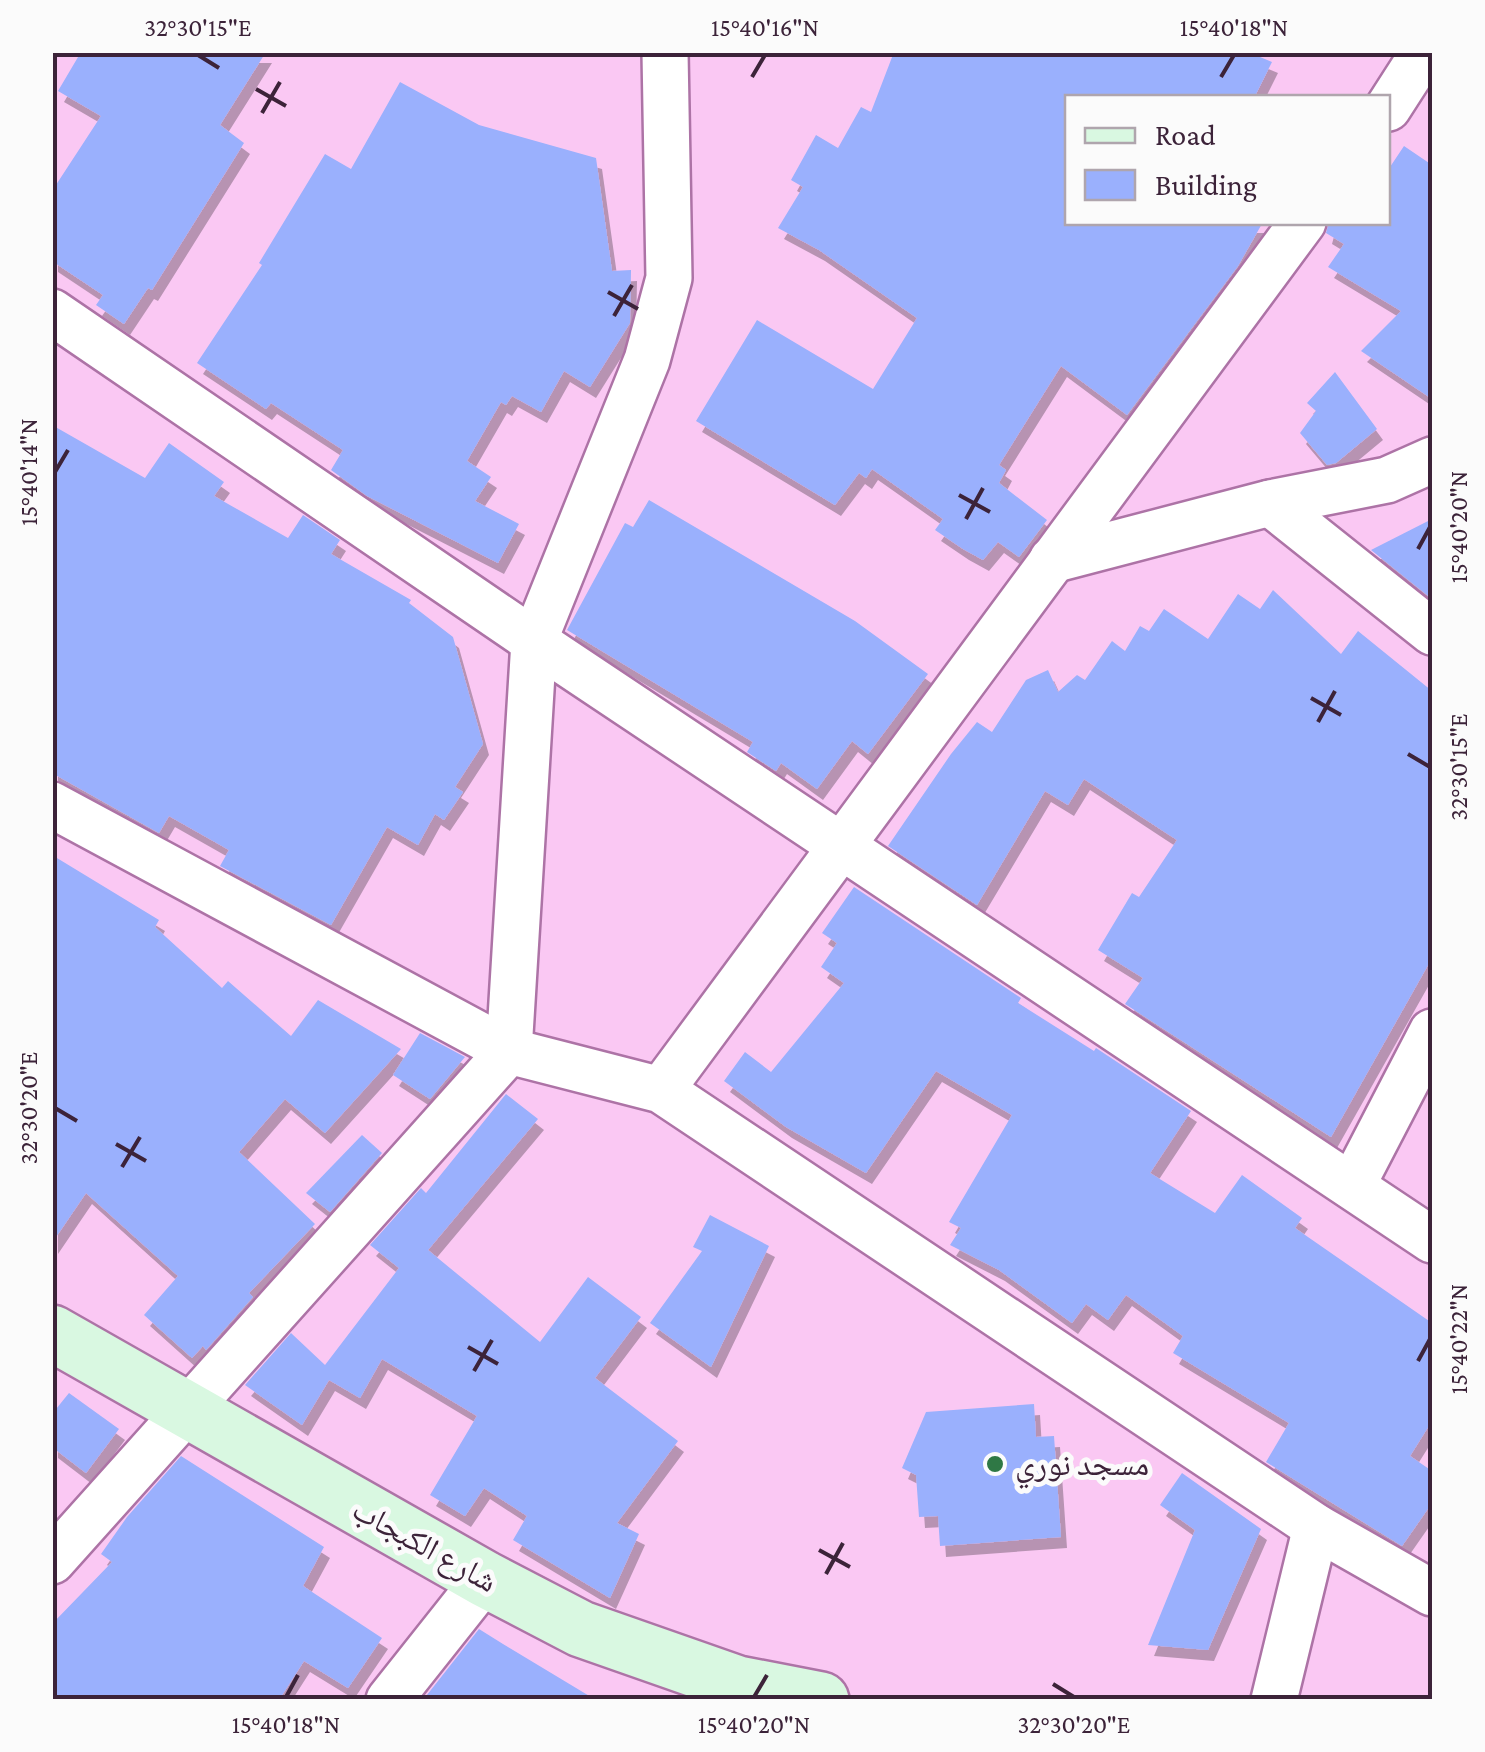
<svg xmlns="http://www.w3.org/2000/svg" width="1485" height="1752" viewBox="0 0 1485 1752" font-family="'Crimson Pro','Noto Naskh Arabic',serif">
  <style>
    .building { fill: #9ab0fd; filter: url(#shadow) }
    .lines { fill: none; stroke-linecap: round; stroke-linejoin: round }
    .minor-casing { stroke: #ad73a6; stroke-width: 50 }
    .secondary-casing { stroke: #ad73a6; stroke-width: 60 }
    .minor { stroke: #fff; stroke-width: 45 }
    .secondary { stroke: #d9f8e1; stroke-width: 55 }
    .ticks { fill: none; stroke: #3c2339; stroke-width: 4 }
    .poi-dot { fill: #2f7845; stroke: #fbfbfb; stroke-width: 4 }
    .labels { text-anchor: middle; dominant-baseline: central; stroke-width: 10; stroke-linejoin: round; paint-order: stroke }
    .poi-label { font-size: 32px; fill: #3c2339; stroke: #fbfbfb; text-anchor: start }
    .street-label { font-size: 32px; fill: #3c2339; stroke: #fbfbfb }
    .neatline { fill: none; stroke: #3c2339; stroke-width: 4 }
    .ticks-label { font-size: 25px; text-anchor: middle; fill: #3c2339 }
  </style>
  <defs>
    <filter id="shadow"><feDropShadow dx="6" dy="11" stdDeviation="0" flood-color="#0004"/></filter>
  </defs>
  <rect width="100%" height="100%" fill="#fac8f3"/>
  <g class="building">
    <path d="M81,52H266L220,125L244,143L152,290L148,288L124,324L96,305L103,295L52,261V191L101,116L58,91Z"/>
    <path d="M894,52H1248L1272,62L1254,98H1068V222H1263L1238,266L1127,415L1061,366L999,465L1006,470L999,483L1047,520L1019,557L998,542L983,560L963,549L935,530L943,519L872,469L866,478L859,473L835,505L696,421L757,320L873,389L917,318L819,250L778,228L803,187L791,180L816,135L838,148L861,107L871,112Z"/>
    <path d="M400,82L479,125L596,158L612,271L631,270L630,323L590,387L564,371L541,412L512,396L506,405L501,402L467,461L491,477L475,501L519,524L498,563L367,496L331,470L343,450L271,403L266,409L197,363L262,265L259,263L325,154L351,169Z"/>
    <path d="M1404,146L1432,165V399L1361,351L1401,311L1328,267L1344,244L1326,233L1329,222H1388V170Z"/>
    <path d="M1335,372L1377,429L1336,463L1327,465L1300,433L1316,411L1307,403Z"/>
    <path d="M52,425L145,478L169,443L224,482L214,496L288,538L303,515L340,540L331,554L411,600L409,603L453,637L483,744L455,787L463,792L444,820L435,814L418,845L387,827L331,925L220,866L229,850L169,816L159,833L52,773Z"/>
    <path d="M649,500L855,621L928,674L868,754L852,741L817,789L781,763L776,771L747,752L753,742L567,630L625,523L633,527Z"/>
    <path d="M1432,519V599L1371,550Z"/>
    <path d="M1273,590L1341,654L1358,631L1432,691V958L1331,1137L1125,1004L1143,978L1098,950L1132,893L1139,897L1177,840L1160,829L1084,779L1068,805L1045,791L977,905L888,846L951,754L977,722L992,732L1026,680L1048,670L1058,692L1077,675L1085,680L1112,641L1125,651L1140,626L1149,631L1164,609L1208,639L1238,594L1260,609Z"/>
    <path d="M52,855L159,920L155,927L222,988L228,981L291,1036L318,1000L401,1049L325,1133L285,1099L239,1152L315,1224L249,1293L253,1297L206,1350L203,1346L192,1358L144,1315L178,1276L86,1193L52,1243Z"/>
    <path d="M854,887L1021,998L1018,1003L1094,1051L1096,1048L1191,1111L1150,1173L1215,1213L1242,1175L1302,1218L1295,1228L1432,1323V1421L1410,1456L1432,1471V1503L1402,1546L1266,1462L1289,1423L1173,1353L1183,1336L1126,1295L1108,1320L1086,1304L1072,1323L999,1270L950,1245L961,1228L949,1222L1012,1115L936,1071L866,1173L786,1127L724,1081L745,1052L771,1072L844,983L821,967L837,943L822,933Z"/>
    <path d="M420,1033L465,1057L430,1099L393,1075Z"/>
    <path d="M506,1094L538,1119L428,1250L540,1342L588,1277L641,1317L595,1378L678,1441L617,1523L639,1534L610,1598L513,1540L527,1516L484,1488L465,1516L430,1495L477,1416L382,1359L360,1398L329,1380L302,1425L245,1385L291,1333L325,1365L399,1268L370,1245L421,1188L426,1193Z"/>
    <path d="M362,1135L382,1153L330,1212L306,1193Z"/>
    <path d="M710,1215L769,1246L711,1367L650,1323L702,1251L693,1247Z"/>
    <path d="M69,1393L119,1429L86,1473L52,1447V1414Z"/>
    <path d="M1034,1404L1036,1437L1054,1436L1061,1537L940,1546L938,1516L919,1517L916,1475L902,1468L926,1412Z"/>
    <path d="M181,1456L324,1547L303,1586L382,1638L348,1688L304,1661L279,1700H52V1624L112,1562L101,1554L127,1517Z"/>
    <path d="M1182,1473L1261,1529L1208,1650L1148,1645L1195,1530L1160,1505Z"/>
    <path d="M479,1629L503,1644L596,1700H423Z"/>
  </g>
  <g class="lines">
    <defs>
      <g id="minor">
        <path d="M1388,108L1424,52"/>
        <path d="M52,312L534,641L1432,1240"/>
        <path d="M1270,503L1432,632"/>
        <path d="M1052,560L1270,503L1387,480L1432,460"/>
        <path d="M52,805L509,1051L661,1090L1316,1527L1432,1593"/>
        <path d="M661,1090L1303,222"/>
        <path d="M1352,1186L1432,1032"/>
        <path d="M52,1561L509,1051L534,641L647,360L669,278L665,52"/>
        <path d="M389,1700L485,1579"/>
        <path d="M1274,1700L1316,1527"/>
      </g>
      <path id="secondary" d="M52,1333L485,1579L581,1629L738,1684L821,1700"/>
    </defs>
    <use href="#minor" class="minor-casing"/>
    <use href="#secondary" class="secondary-casing"/>
    <use href="#minor" class="minor"/>
    <use href="#secondary" class="secondary"/>
  </g>
  <path class="ticks" d="M198,55L219,68M752,77L765,55M1221,77L1234,55M256,89L286,106M262,113L280,82M608,292L638,309M614,316L632,285M55,472L68,450M959,495L990,512M966,519L983,488M1418,549L1430,527M1311,698L1341,715M1318,722L1335,691M1408,754L1430,767M55,1108L77,1121M116,1144L146,1161M122,1167L140,1137M468,1347L498,1364M1418,1361L1430,1339M474,1371L492,1340M819,1550L850,1567M826,1574L843,1543M1053,1684L1074,1697M286,1697L298,1675M754,1697L767,1675"/>
  <circle class="poi-dot" cx="995" cy="1464" r="10"/>
  <g class="labels">
    <g class="poi-label">
      <text x="1015" y="1464">مسجد نوري</text>
    </g>
    <g class="street-label">
      <text transform="translate(425 1545) rotate(29)">شارع الكبجاب</text>
    </g>
  </g>
  <rect width="1485" height="1752" fill="none" stroke="#fbfbfb" stroke-width="110"/>
  <rect x="1065" y="95" width="325" height="130" fill="#fbfbfb" stroke="#afa5ad" stroke-width="2.5"/>
  <rect x="1085" y="128" width="50" height="15" fill="#d9f8e1" stroke="#afa5ad" stroke-width="2.5"/>
  <text x="1155" y="145" font-size="30" fill="#3c2339">Road</text>
  <rect x="1085" y="170" width="50" height="30" fill="#9ab0fd" stroke="#afa5ad" stroke-width="2.5"/>
  <text x="1155" y="195" font-size="30" fill="#3c2339">Building</text>
  <rect x="55" y="55" width="1375" height="1642" class="neatline"/>
  <g class="ticks-label">
    <text x="198" y="36">32°30'15"E</text>
    <text x="765" y="36">15°40'16"N</text>
    <text x="1234" y="36">15°40'18"N</text>
    <text transform="translate(28 472) rotate(-90)" y="9">15°40'14"N</text>
    <text transform="translate(1458 527) rotate(-90)" y="9">15°40'20"N</text>
    <text transform="translate(1458 767) rotate(-90)" y="9">32°30'15"E</text>
    <text transform="translate(28 1108) rotate(-90)" y="9">32°30'20"E</text>
    <text transform="translate(1458 1339) rotate(-90)" y="9">15°40'22"N</text>
    <text x="286" y="1733">15°40'18"N</text>
    <text x="754" y="1733">15°40'20"N</text>
    <text x="1074" y="1733">32°30'20"E</text>
  </g>
</svg>
